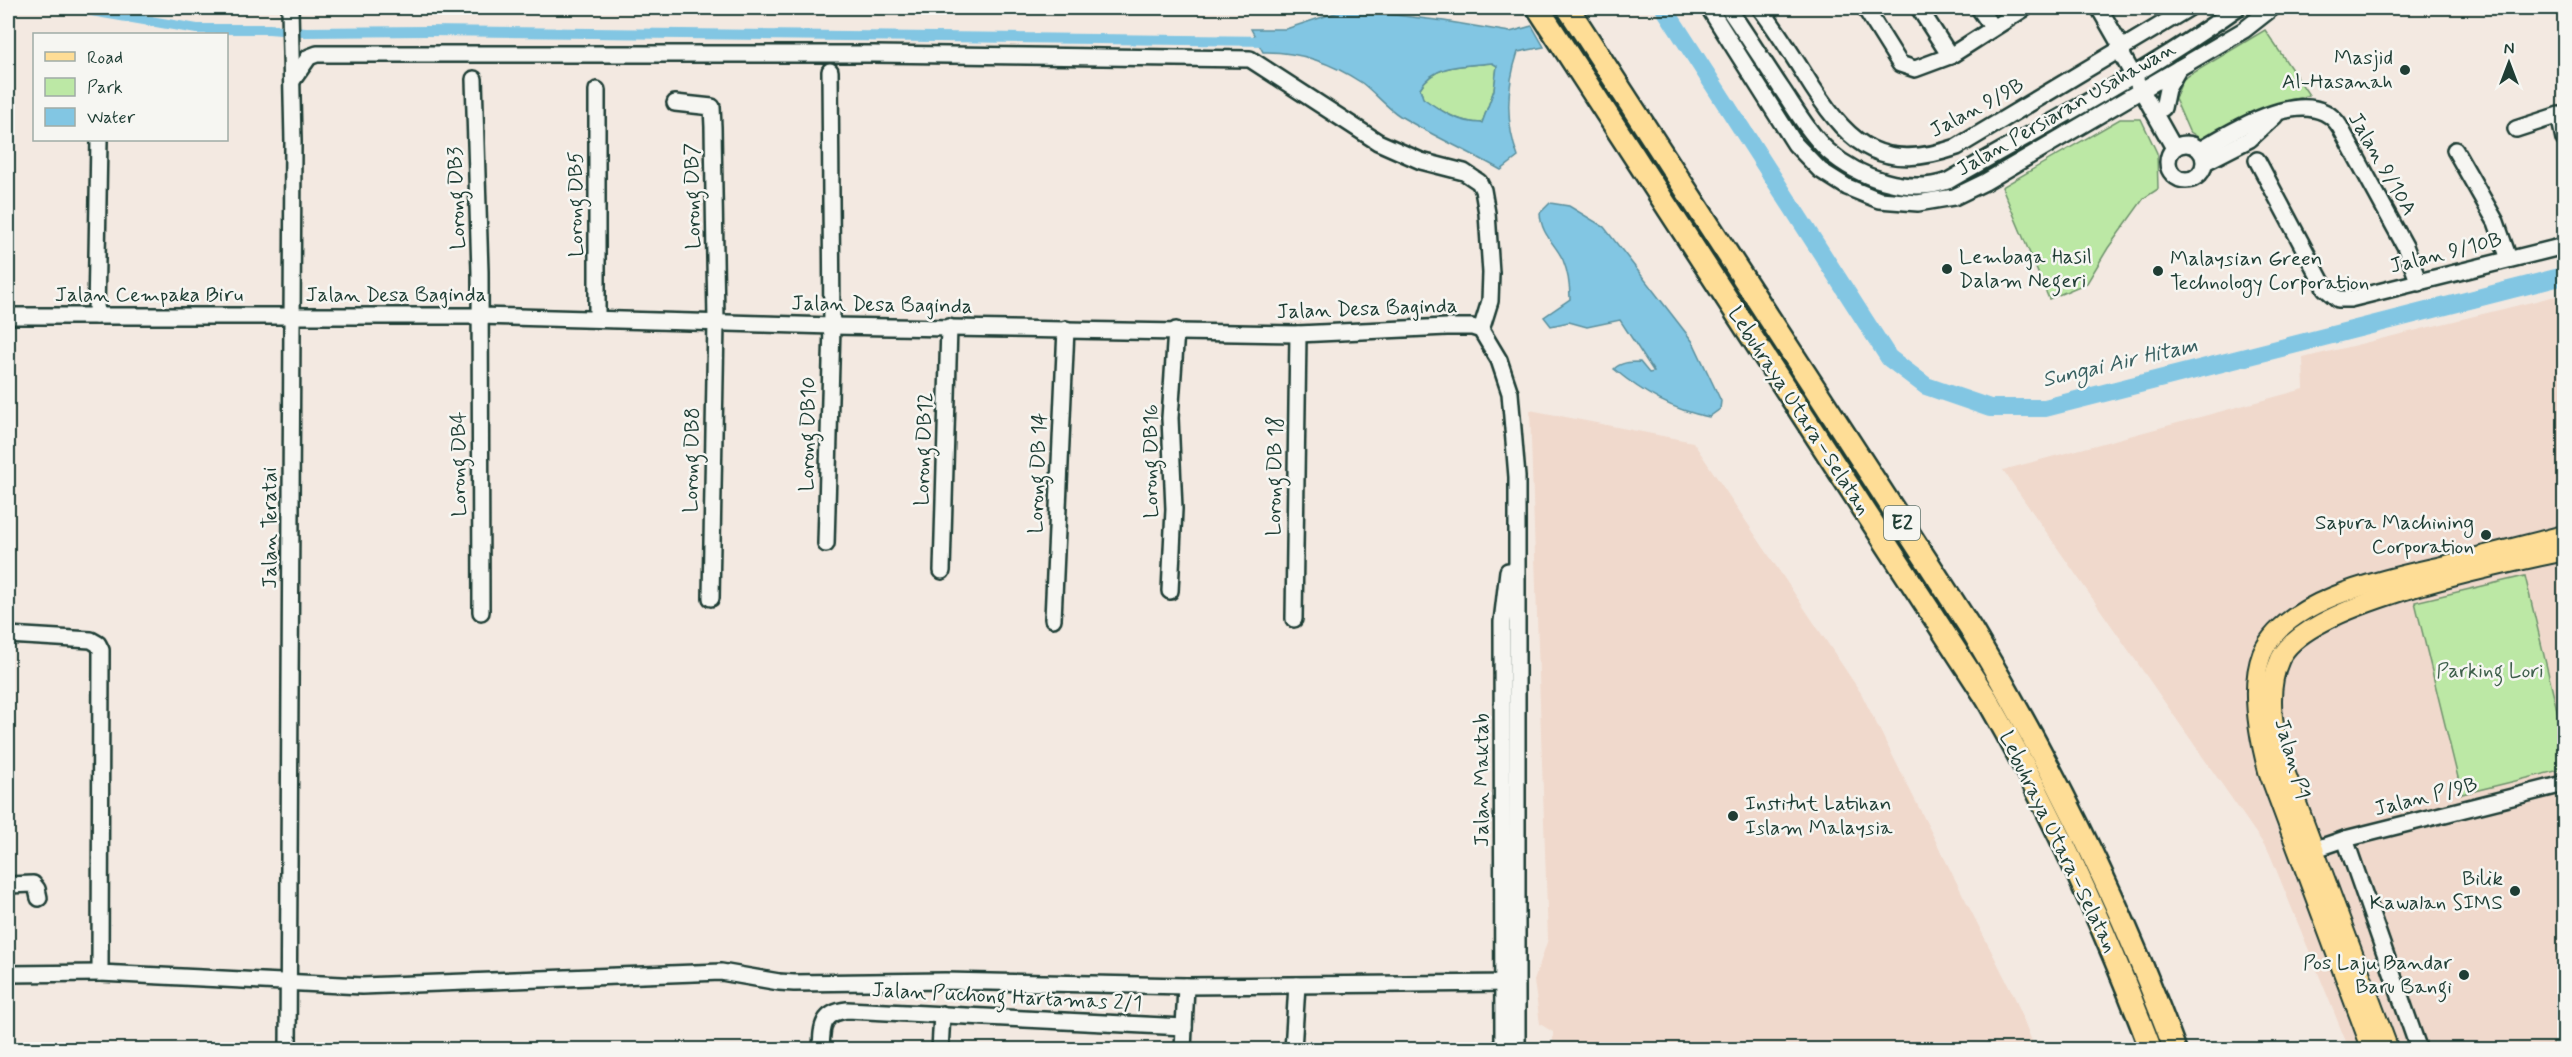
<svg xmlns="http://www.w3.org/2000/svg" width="2572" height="1057" viewBox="0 0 2572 1057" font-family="Mynerve,sans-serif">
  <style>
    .built { fill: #f0d9cc }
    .green { fill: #bce8a5; stroke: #6e926c; stroke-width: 1.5 }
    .water { fill: #82c6e3; stroke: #5a8f9d; stroke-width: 1.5; fill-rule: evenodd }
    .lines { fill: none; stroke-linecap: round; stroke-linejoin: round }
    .canal { stroke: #82c6e3; stroke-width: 10 }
    .river { stroke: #82c6e3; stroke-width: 18 }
    .minor-casing { stroke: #1f3d34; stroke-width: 20 }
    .major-casing { stroke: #1f3d34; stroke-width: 22 }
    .highway-casing { stroke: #1f3d34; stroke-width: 26 }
    .minor { stroke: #f6f6f2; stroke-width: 15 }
    .major { stroke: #fedd96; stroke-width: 18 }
    .highway { stroke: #fedd96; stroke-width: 21 }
    .poi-dot { fill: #1f3d34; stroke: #f6f6f2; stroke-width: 2 }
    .labels { text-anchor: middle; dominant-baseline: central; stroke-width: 5; stroke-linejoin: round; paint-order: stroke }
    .shield { fill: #f6f6f2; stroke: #60746d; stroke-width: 1.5 }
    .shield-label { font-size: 20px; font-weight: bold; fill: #1f3d34 }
    .poi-label { font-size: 21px; fill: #1f3d34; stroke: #f6f6f2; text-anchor: end }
    .street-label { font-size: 21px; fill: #1f3d34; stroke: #f6f6f2 }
    .park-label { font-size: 21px; fill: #3e5f4b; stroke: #f6f6f2 }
    .water-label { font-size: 22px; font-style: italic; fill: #385f60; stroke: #f6f6f2 }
  </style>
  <rect width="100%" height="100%" fill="#f3e9e1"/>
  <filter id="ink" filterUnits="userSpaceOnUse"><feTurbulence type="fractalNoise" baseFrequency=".0167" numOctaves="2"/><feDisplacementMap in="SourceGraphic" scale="12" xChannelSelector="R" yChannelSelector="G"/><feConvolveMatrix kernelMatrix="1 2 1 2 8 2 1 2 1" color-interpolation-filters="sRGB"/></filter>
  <g filter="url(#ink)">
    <g class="built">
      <path d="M2564,294V1049H2349L2269,852L2003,470L2304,389L2303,358Z"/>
      <path d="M1530,410L1693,442L1861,693L2015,998L2035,1049H1553V1032L1540,1024L1534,981L1548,939Z"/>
    </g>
    <g class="green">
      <path d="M2265,30L2309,95L2273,105L2201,139L2189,131L2175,99L2183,79Z"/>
      <path d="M1493,63L1497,66L1494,90L1482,123C1459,123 1442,111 1423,99L1420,88C1435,63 1466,66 1493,63Z"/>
      <path d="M2120,119H2141L2157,153L2158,189L2144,198L2108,248L2087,283L2049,299L2002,187Z"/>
      <path d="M2525,576L2564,739V769L2462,794L2415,602Z"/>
    </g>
    <g class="water">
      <path d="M1341,11H1362L1444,21L1510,32L1532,26L1544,47L1518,52C1506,88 1505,122 1518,157L1501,170C1468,151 1433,136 1400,116C1386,107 1375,93 1362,83C1332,63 1298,51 1263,52L1251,29H1286ZM1492,63L1497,66L1494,90L1482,123C1459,123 1442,112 1423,98L1420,88C1435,63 1466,66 1492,63Z"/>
      <path d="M1550,203L1569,206L1604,227L1693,342L1721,401L1720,409L1709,417C1672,410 1643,393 1614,369C1621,362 1630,362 1640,362L1649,373L1654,372L1620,320L1587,327L1569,322L1551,326L1544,317L1570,299C1570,286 1568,272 1563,260C1555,243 1541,235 1540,213Z"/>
    </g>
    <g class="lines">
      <path class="canal" d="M74,8L197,29H269L306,32L427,31L1271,41"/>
      <path class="river" d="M1664,8L1889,358L1926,386L1990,408H2045L2564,276"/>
      <defs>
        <g id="minor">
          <path d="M1709,8L1795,144L1820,170L1847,187L1879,200L1918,203L1954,197L1985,182L2244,30L2272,8"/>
          <path d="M1728,8C1746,34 1763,61 1781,88C1796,110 1809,133 1828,151C1859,178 1908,195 1948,181C2045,125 2146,73 2237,8"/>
          <path d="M1760,8C1779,33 1796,61 1813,88C1852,148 1884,172 1957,147L2189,8"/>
          <path d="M1865,8L1900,64L1915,69L1950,56L2025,8"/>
          <path d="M1919,8L1950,56"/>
          <path d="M1979,8L1992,27"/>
          <path d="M2099,8L2122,48L2123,57L2174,148"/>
          <path d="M474,79L480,272L481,612"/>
          <path d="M292,81L309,57L317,54H874L1250,59L1378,142L1421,161L1464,172L1479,182L1483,190L1487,213L1491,273L1490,301L1481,330"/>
          <path d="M597,90V318"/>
          <path d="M675,103L712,107L713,127L716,322L711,598"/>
          <path d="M2163,108L2167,89L2179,68"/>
          <path d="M2516,129L2559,115L2564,139"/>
          <circle cx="2186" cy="162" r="18"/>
          <path d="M2200,150C2233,130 2312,81 2340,127L2405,246L2419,283"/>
          <path d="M2455,150L2496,222L2509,259"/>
          <path d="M2257,160L2325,288L2338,299H2350L2564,246"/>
          <path d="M2205,162L2250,139L2275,116"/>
          <path d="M8,316H479L832,326L1298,334L1447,327H1472L1481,330L1499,360L1510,393L1517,477V1050"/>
          <path d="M96,316L99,140"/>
          <path d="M826,544L832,326L830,71"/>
          <path d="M942,571L949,327"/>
          <path d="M1170,591L1174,509L1170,418L1176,330"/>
          <path d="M1053,619L1066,329"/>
          <path d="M1294,619L1298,334"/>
          <path d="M8,635L91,640L98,644L101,650L100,973L362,986L721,972L779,982L794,983L945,981L1186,986L1516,983"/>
          <path d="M2345,839L2419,1050"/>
          <path d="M2304,853L2345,839L2564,784"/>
          <path d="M8,885L33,884L37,889L39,898"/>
          <path d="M8,974L100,973"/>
          <path d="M288,1050L293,142L290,8"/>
          <path d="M821,1050C822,1027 821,1013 847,1010L1184,1027"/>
          <path d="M940,1050L942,1014"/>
          <path d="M1183,1050L1186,986"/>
          <path d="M1293,1050L1297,985"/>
          <path d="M1503,1050L1502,622L1508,571"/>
        </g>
        <g id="major">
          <path d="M2372,1050L2268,771C2259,737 2249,688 2262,654C2286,596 2396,577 2450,564C2488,554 2526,545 2564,535"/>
          <path d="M2389,1050L2283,766C2274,733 2265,692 2280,659C2306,602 2504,565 2564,551"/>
        </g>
        <g id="highway">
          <path d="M1538,8L1987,699C2052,811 2105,928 2151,1050"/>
          <path d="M1568,8L1971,629C2050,761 2122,906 2175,1050"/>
        </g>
      </defs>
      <use href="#minor" class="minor-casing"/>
      <use href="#major" class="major-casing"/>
      <use href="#highway" class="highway-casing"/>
      <use href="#minor" class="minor"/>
      <use href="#major" class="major"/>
      <use href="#highway" class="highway"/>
    </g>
  </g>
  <g class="poi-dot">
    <circle cx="2405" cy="70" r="6"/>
    <circle cx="1947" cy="269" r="6"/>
    <circle cx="2158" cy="271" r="6"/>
    <circle cx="2486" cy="535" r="6"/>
    <circle cx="1733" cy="816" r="6"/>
    <circle cx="2515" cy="891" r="6"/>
    <circle cx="2464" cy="975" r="6"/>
  </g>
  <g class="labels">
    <rect class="shield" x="1884" y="506" width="36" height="34" rx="4.5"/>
    <g class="shield-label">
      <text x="1902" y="523">E2</text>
    </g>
    <g class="poi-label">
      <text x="2393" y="58">Masjid<tspan x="2393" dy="24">Al-Hasanah</tspan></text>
      <text x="1959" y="257" text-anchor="start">Lembaga Hasil<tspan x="1959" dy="24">Dalam Negeri</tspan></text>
      <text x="2170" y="259" text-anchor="start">Malaysian Green<tspan x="2170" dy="24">Technology Corporation</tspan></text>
      <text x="2474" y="523">Sapura Machining<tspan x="2474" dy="24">Corporation</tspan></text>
      <text x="1745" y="804" text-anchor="start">Institut Latihan<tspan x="1745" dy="24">Islam Malaysia</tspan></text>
      <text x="2503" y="879">Bilik<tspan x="2503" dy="24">Kawalan SIMS</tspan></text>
      <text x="2452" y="963">Pos Laju Bandar<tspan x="2452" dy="24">Baru Bangi</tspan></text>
    </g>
    <g class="street-label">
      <text transform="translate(1977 108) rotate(-28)">Jalan 9/9B</text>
      <text transform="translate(2066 109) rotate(-30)">Jalan Persiaran Usahawan</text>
      <text transform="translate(2382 164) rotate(60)">Jalan 9/10A</text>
      <text transform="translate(693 196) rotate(-91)">Lorong DB7</text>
      <text transform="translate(457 198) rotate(-92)">Lorong DB3</text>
      <text transform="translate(576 204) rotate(-90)">Lorong DB5</text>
      <text transform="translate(2446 253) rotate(-14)">Jalan 9/10B</text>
      <text x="149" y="295">Jalan Cempaka Biru</text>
      <text x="396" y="295">Jalan Desa Baginda</text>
      <text transform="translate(882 305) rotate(1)">Jalan Desa Baginda</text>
      <text transform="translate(1367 309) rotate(-2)">Jalan Desa Baginda</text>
      <text transform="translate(1799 411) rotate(57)">Lebuhraya Utara–Selatan</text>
      <text transform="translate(808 434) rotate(-89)">Lorong DB10</text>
      <text transform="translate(924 449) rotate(-88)">Lorong DB12</text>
      <text transform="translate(692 460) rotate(-89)">Lorong DB8</text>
      <text transform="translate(1151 461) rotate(-90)">Lorong DB16</text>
      <text transform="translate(459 464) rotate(-90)">Lorong DB4</text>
      <text transform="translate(1038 473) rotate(-88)">Lorong DB 14</text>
      <text transform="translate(1275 476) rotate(-89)">Lorong DB 18</text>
      <text transform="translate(270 528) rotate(-90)">Jalan Teratai</text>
      <text transform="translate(2292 759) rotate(74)">Jalan P1</text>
      <text transform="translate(1482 780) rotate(-90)">Jalan Maktab</text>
      <text transform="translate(2426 797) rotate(-14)">Jalan P/9B</text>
      <text transform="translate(2058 842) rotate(64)">Lebuhraya Utara–Selatan</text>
      <text transform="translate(1007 997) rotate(3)">Jalan Puchong Hartamas 2/1</text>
    </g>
    <g class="park-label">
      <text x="2490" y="671">Parking Lori</text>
    </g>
    <g class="water-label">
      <text transform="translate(2120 363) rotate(-13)">Sungai Air Hitam</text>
    </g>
  </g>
  <rect width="2572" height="1057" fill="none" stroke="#f6f6f2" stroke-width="30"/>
  <rect x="15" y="15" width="2542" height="1027" fill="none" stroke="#1f3d34" stroke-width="2" filter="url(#ink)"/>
  <rect x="33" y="33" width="195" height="108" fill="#f6f6f2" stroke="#a0aca6" stroke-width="1.5"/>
  <rect x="45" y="52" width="30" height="9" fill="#fedd96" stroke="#a0aca6" stroke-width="1.5"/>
  <text x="87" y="63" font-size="18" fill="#1f3d34">Road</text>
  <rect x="45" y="78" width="30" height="18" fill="#bce8a5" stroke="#a0aca6" stroke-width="1.5"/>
  <text x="87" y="93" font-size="18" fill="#1f3d34">Park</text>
  <rect x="45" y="108" width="30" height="18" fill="#82c6e3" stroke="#a0aca6" stroke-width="1.5"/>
  <text x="87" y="123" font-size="18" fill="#1f3d34">Water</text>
  <g transform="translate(2509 63)" stroke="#f6f6f2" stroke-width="4.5" paint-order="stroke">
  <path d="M0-4.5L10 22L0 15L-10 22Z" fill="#1f3d34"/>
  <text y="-9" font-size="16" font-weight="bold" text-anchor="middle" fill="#1f3d34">N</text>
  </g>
</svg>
